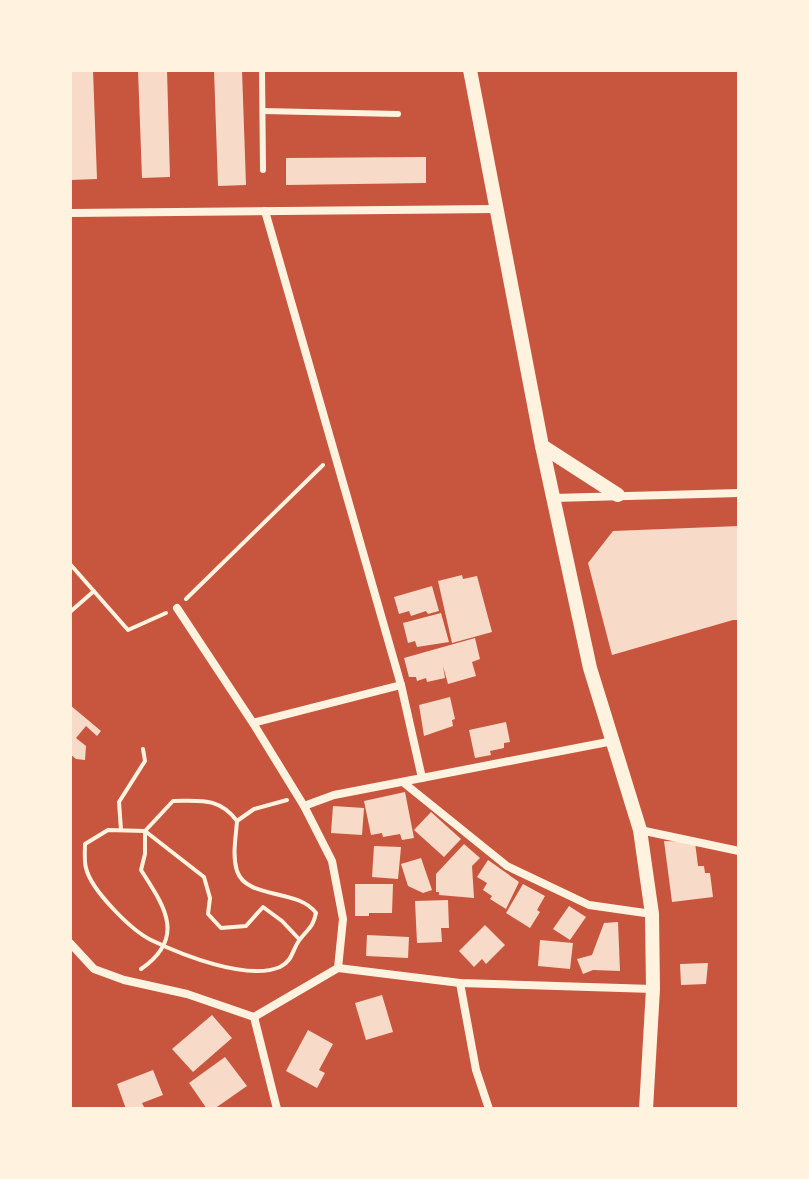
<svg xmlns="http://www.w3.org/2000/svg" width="809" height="1179" viewBox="0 0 809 1179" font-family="Helvetica,sans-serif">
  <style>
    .building { fill: #f7dbc8 }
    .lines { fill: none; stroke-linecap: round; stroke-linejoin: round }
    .path { stroke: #fff3e0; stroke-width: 4 }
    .service { stroke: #fff3e0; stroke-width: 6 }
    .minor { stroke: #fff3e0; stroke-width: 8 }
    .tertiary { stroke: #fff3e0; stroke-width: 14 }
  </style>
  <rect width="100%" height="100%" fill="#c8553d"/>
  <g class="building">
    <path d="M70,70H93L97,179L70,180Z"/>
    <path d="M138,70H167L170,177L142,178Z"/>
    <path d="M214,70H242L246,185L218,186Z"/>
    <path d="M426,157V183L286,185V158Z"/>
    <path d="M739,526V620H733L612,655L588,563L613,531Z"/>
    <path d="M462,575L463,579L477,576L492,632L452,643L438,581Z"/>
    <path d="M432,586L439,611L428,614L426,611L411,616L409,611L399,614L394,597Z"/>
    <path d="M441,613L449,642L417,647L415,641L408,643L403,623Z"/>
    <path d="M475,638L480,659L472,662L476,676L448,684L443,666L445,678L427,682L426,678L417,681L416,677H409L404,658Z"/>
    <path d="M450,697L455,719L452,720L453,726L424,736L419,705Z"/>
    <path d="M70,705L101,731L97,736L86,726L76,738L86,746L85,760L76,759L70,754Z"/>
    <path d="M506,722L510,742L504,743V748L490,751L491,755L475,758L469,730Z"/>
    <path d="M405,792L414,838L402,840L400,834L383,837L382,833L371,835L364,801Z"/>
    <path d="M333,806L364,808L362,835L331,833Z"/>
    <path d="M431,812L461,839L444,857L414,830Z"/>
    <path d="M664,841L695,842L698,866H704L705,873H710L713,897L672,902Z"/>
    <path d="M464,844L480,858L472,866L474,898L439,895V892H436V874Z"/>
    <path d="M374,846L401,847L398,879L372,877Z"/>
    <path d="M421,858L432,890L423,893L408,886L401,864Z"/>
    <path d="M488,860L519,882L506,909L490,899L492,896L483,890L487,883L477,877Z"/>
    <path d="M355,884H393L392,913H369V916H355Z"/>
    <path d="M523,884L545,896L537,910L540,912L530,928L506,913Z"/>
    <path d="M448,900L449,928H441L442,942L417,943L415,901Z"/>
    <path d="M569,906L586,917L570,940L553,929Z"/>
    <path d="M618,922L620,971L593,970L583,974L577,959L592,955L604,923Z"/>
    <path d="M485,925L505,945L486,964L482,959L474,967L459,951Z"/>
    <path d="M367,935L409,937L408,958L366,956Z"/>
    <path d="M540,940L573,943L570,969L538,966Z"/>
    <path d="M708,963L706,984L681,985L680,964Z"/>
    <path d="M382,995L393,1032L366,1040L355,1003Z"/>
    <path d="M212,1015L232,1038L193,1072L172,1049Z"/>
    <path d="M308,1030L333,1044L319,1070L325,1073L317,1088L286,1071Z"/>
    <path d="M225,1057L247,1086L214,1109H207L189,1083Z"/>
    <path d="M153,1070L163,1095L142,1103L145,1109H126L117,1084Z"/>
  </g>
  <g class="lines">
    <g class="path">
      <path d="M70,564L128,630L166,613"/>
      <path d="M186,599L323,465"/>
      <path d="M70,612L94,591"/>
      <path d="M237,821C236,837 232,855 237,871C247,900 298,888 316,913C313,927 309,928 301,938C292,948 294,960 280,967C247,981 182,955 151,940C131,930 91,890 86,868C84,861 85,851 85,844L108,830L145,831L204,877L210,898L208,914L221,928L246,926L263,907L282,921L299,939"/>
      <path d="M121,830L119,802L145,761L143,749"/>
      <path d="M141,969C187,937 164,906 141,870L145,854V831L173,801C200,801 219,797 237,821L254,809L287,800"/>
    </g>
    <g class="service">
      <path d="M262,70L263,170"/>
      <path d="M263,111L398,114"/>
    </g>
    <g class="minor">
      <path d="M265,211L401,685L422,778"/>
      <path d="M70,213L496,209"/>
      <path d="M553,498L739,493"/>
      <path d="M177,608L253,723L304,806L332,861L343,919L338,968"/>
      <path d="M253,723L401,685"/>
      <path d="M404,783L507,866L589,905L652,914"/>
      <path d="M304,806L334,795L613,741"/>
      <path d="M640,830L739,851"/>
      <path d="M70,943L94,969L124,980L187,994L254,1017L277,1109"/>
      <path d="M460,983L476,1070L489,1109"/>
      <path d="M254,1017L338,968L460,983L653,989"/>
    </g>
    <g class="tertiary">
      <path d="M470,70L542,446L590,668L640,830L652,914L653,989L646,1109"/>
      <path d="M542,446L618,495"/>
    </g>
  </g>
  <rect width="809" height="1179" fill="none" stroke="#fff3e0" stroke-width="144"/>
</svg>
